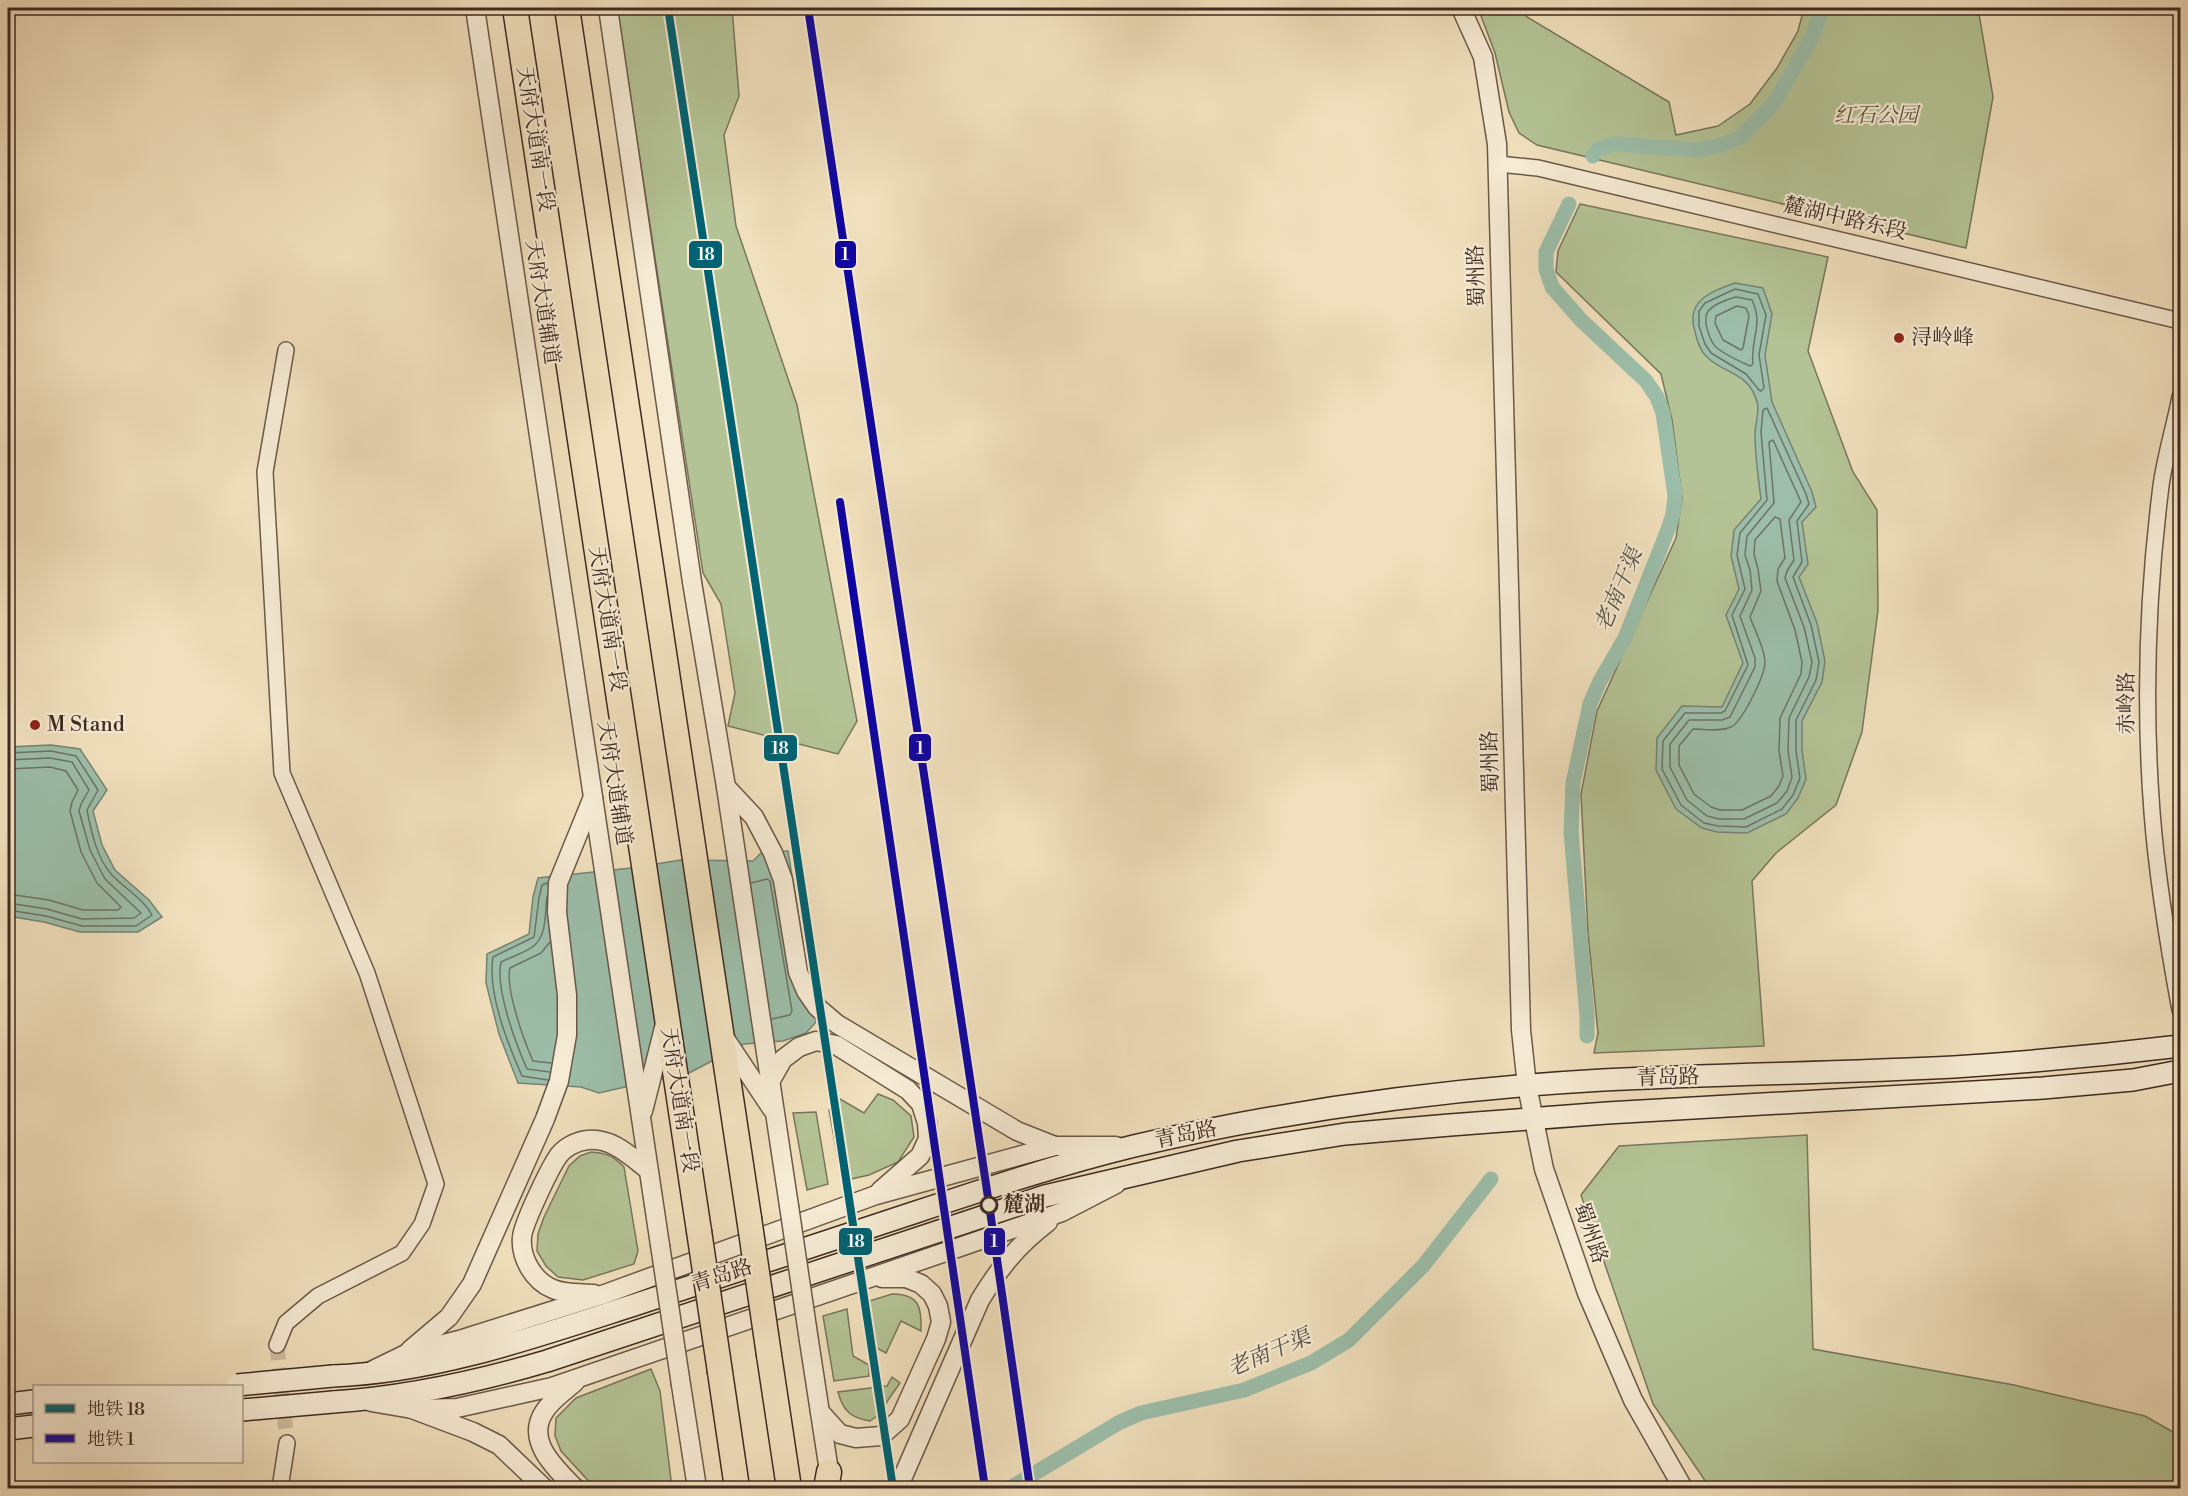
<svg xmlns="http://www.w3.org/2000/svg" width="2188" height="1496" viewBox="0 0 2188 1496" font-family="'Libre Bodoni','Noto Serif SC',serif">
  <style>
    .green { fill: #b4c395; stroke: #79765c; stroke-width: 1.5 }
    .water { fill: #9cbeaa; stroke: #768374; stroke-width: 1.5 }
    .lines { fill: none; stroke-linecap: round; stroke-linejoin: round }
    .shore { stroke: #6d7466; stroke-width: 1.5 }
    .canal { stroke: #9cbeaa; stroke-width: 15 }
    .minor-tunnel { stroke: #cdbc9e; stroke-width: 15; stroke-dasharray: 15 8; stroke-linecap: butt }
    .minor-casing { stroke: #6b5849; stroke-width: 18 }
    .tertiary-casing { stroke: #6b5849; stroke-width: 21 }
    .secondary-casing { stroke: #3e2a22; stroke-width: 24 }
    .trunk-casing { stroke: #3e2a22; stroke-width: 27 }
    .minor { stroke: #f6ebd4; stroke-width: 15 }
    .tertiary { stroke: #f6ebd4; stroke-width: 18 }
    .secondary { stroke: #f6ebd4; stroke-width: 21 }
    .trunk { stroke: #f1e0bd; stroke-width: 24 }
    .tertiary-bridge-casing { stroke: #6b5849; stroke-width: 21; stroke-linecap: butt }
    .secondary-bridge-casing { stroke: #3e2a22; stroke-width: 24; stroke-linecap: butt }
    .trunk-bridge-casing { stroke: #3e2a22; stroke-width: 27; stroke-linecap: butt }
    .tertiary-bridge { stroke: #f6ebd4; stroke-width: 18 }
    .secondary-bridge { stroke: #f6ebd4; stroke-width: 21 }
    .trunk-bridge { stroke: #f1e0bd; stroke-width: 24 }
    .metro-1-casing { stroke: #f6ebd4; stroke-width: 12 }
    .metro-2-casing { stroke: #f6ebd4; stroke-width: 12 }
    .metro-1 { stroke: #006272; stroke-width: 8 }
    .metro-2 { stroke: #10069f; stroke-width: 8 }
    .poi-dot { fill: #8f2418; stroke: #f6ebd4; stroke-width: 2 }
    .stop-dot { fill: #f6ebd4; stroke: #3e2a22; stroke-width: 3 }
    .labels { text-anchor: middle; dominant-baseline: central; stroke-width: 4.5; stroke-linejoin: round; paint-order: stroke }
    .park-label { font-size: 21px; font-style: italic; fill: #5c503f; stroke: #f6ebd4 }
    .street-label { font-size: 21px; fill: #3e2a22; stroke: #f6ebd4 }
    .poi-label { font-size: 21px; fill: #3e2a22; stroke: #f6ebd4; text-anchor: start }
    .stop-label { font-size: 21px; font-weight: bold; fill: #3e2a22; stroke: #f6ebd4; text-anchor: start }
    .water-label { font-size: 22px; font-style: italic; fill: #564f44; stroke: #f6ebd4 }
    .line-badge { stroke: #f6ebd4; stroke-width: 2 }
    .badge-label { font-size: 16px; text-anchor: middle; font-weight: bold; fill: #fff }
  </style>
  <rect width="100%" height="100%" fill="#f1e0bd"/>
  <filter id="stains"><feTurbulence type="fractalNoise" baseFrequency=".00333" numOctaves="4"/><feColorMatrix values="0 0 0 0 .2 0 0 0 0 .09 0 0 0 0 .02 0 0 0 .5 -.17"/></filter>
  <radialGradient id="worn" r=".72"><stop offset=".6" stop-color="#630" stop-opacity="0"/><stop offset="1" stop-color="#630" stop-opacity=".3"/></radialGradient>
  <g class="green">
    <path d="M617,8H732L739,96L724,135L736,226L797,405L857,721L838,754L728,726L735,693L721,604L703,573Z"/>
    <path d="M1478,8H1519L1527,17L1669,102L1676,135L1718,126L1750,104L1777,68L1798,31L1804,8H1978L1993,97L1966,248L1537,145L1519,133L1509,112L1495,53Z"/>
    <path d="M1580,204L1828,257L1808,351L1853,472L1877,510L1878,610L1862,732L1836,805L1776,853L1752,881L1764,1046L1594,1053L1598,1033L1588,933L1581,794L1597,711L1676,538L1682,498L1672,420L1661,374L1556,272L1558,251Z"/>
    <path d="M878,1094L893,1100L911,1116L914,1137L898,1162L869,1175L842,1181L829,1110L840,1099L864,1113Z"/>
    <path d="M816,1112L828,1184L807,1190L793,1113Z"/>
    <path d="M1807,1135L1813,1349L2014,1385L2145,1416L2180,1436V1488H1710L1653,1404L1581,1195L1619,1146Z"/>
    <path d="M591,1152C606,1153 614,1156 624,1167L638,1251L634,1264L583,1280L558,1277L546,1266L537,1251L538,1234L544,1217L569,1166L580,1156Z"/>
    <path d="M892,1294C919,1294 922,1307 921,1331L901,1321L886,1353L867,1343L860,1304Z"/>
    <path d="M847,1309L853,1356L869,1365V1376L834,1381L823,1316Z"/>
    <path d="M651,1369L660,1391L672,1488H595L561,1451L555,1436L556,1418L576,1398Z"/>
    <path d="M892,1377L900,1383L877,1416L870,1421C851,1418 843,1411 838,1392L887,1386Z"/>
  </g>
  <g class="water">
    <path d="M1735,283L1763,288L1772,314L1765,355L1772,402L1812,492L1816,507L1802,522L1808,564L1799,577L1817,623L1825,661L1822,682L1802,721V750L1806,779L1798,798L1786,814L1747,833L1717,832L1702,828L1676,809L1656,770L1657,738L1682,706L1722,707L1743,663L1726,615L1739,589L1731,556L1734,530L1761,499C1758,477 1755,456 1755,434C1755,424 1760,412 1757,402C1749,372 1724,374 1707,357C1700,351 1697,341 1695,332C1685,301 1710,292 1735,283Z"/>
    <path d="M51,745L80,749L107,790L93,811L102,845L115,870L149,900L162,917L138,932H80L44,922L8,916V747Z"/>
    <path d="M788,851L816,1022L806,1033L783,1041L744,1044L691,1072L599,1093L581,1087L518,1083L499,1034L486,983L487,954L529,934L533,897L538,878L631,868L681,860L753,861L761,853Z"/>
  </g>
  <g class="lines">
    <g class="shore">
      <path d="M1735,289L1758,294L1766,315L1759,355L1764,388L1761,391L1759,390L1746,374L1711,353L1705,344L1699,326V311L1705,303Z"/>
      <path d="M1736,297L1752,300C1764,325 1750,339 1753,364L1750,366C1741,362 1726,355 1717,348C1710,342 1703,322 1707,313C1711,305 1728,299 1736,297Z"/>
      <path d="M1737,306L1746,308L1749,316L1743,348L1741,350L1723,340L1715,323L1716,316Z"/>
      <path d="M1767,408L1806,494L1809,504L1797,521L1802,562L1793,577L1811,625L1819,662L1816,680L1796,720V751L1800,778L1793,795L1782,809L1746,827L1718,826L1704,823L1681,805L1662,769L1663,741L1685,713H1721L1725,711L1748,665L1732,615L1745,589L1737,555L1740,533L1767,500L1761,432L1763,410Z"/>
      <path d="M1773,440L1801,502L1789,520L1794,560L1787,571L1785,578L1804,627L1812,662L1809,677L1789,718L1788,751L1792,777L1787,791L1777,803L1744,819H1719L1707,816L1687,800L1670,767V744L1689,720H1722L1730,717L1755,667V658L1740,616L1752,590L1750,570L1745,555L1747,536L1774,503L1769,442Z"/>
      <path d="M1775,517L1780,519L1785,558L1778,569L1777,581L1795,630L1802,662L1801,674L1780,718L1779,751L1783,776L1779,786L1771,796L1742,810H1720L1711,807L1694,794L1679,765V746L1693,729C1705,729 1720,732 1731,727C1742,722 1766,674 1765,661C1764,647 1755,631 1750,617L1761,591L1758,569L1754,554L1755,540Z"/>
      <path d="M8,753L51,751L76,756L98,790L87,810C91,831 97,859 112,875C125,889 143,898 152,915L136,926H82L46,916L8,910"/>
      <path d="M8,760L50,758L72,762L89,790L81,804L79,811L90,850L105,879L141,913L134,918L82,919L47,909L8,903"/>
      <path d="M8,769L50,767L66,771L78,790L72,802L70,811L81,852L97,883L121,907L118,910H83L49,900L8,894"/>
      <path d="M547,883L542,885L539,898L534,937L493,957C487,993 508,1044 522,1076L548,1080"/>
      <path d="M751,883L767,879L770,881L792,1011L790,1015L772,1019"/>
      <path d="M547,896C546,904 546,912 545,920C542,951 525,950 501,962C495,989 516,1044 527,1069L550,1072"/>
      <path d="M550,942L541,953L510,968C505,988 524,1041 533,1061L551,1063"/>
    </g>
    <g class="canal">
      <path d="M1593,156L1598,149L1615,144L1696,150L1718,146L1740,138L1774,103L1811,39L1823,8"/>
      <path d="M1569,204L1546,252V269L1552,287L1581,320L1646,381L1657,397L1663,413L1675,496L1673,514L1669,527L1625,638L1600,681L1590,704L1573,783L1571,832L1587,1016V1036"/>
      <path d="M1010,1488L1120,1422L1141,1413L1244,1390L1311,1363L1349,1340L1423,1266L1491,1179"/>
    </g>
    <path class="minor-tunnel" d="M277,1345L287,1443"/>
    <defs>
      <g id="minor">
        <path d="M1498,164L1538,168L2180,321"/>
        <path d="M2180,397C2174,429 2163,462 2160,494C2147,600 2144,707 2152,812C2157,878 2168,945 2180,1010"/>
        <path d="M277,1345L286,1323L318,1296L402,1253L422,1224L436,1184L367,973L282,773L265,472L286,350"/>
        <path d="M280,1488L287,1443"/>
      </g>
      <g id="tertiary">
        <path d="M475,8L660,1245"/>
        <path d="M608,8L692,582L726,787L789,1206"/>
        <path d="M1461,8L1483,57L1497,144L1521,1030L1527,1086L1544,1169L1587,1293L1633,1400L1683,1488"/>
        <path d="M726,787L754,817L773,853L783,880L798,972L806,991L817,1007L837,1024L1017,1131L1055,1146"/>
        <path d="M724,1037L772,1109"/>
        <path d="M771,1080L783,1059L799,1047L816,1041L836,1045L908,1090L921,1104L927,1123L928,1139L920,1156L880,1191"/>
        <path d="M643,1111L665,1024"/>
        <path d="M594,1294C581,1293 565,1294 553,1289C533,1281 520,1257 522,1237C523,1224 549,1170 557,1158C563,1148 576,1141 588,1140C612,1138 629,1155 647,1169"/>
        <path d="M809,1341L831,1484"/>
        <path d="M410,1350L449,1317L472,1284L545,1119L559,1081L567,1035V995L557,912L558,883L593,797"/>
        <path d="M373,1370L406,1354L459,1340L602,1295L876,1195L1055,1146H1116"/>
        <path d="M681,1385L697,1488"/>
        <path d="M371,1402L412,1409L473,1432L499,1445L544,1488"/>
        <path d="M412,1409L457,1408L552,1387L1062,1212L1116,1184"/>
        <path d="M820,1412L840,1434L856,1438L881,1436L900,1419L936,1339L941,1322L938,1306L932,1294L921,1284L906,1278H882"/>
        <path d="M575,1488C556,1469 525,1441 544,1412C551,1400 565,1391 575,1382"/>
        <path d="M898,1488L980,1300C1000,1267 1017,1246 1048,1222"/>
      </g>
      <g id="secondary">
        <path d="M333,1376C437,1372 538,1336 637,1304C730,1273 823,1243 916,1212C988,1188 1060,1164 1134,1146C1287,1110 1446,1089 1603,1080C1720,1074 1837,1073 1954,1067C2030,1062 2105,1055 2180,1046"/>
        <path d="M333,1402C407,1397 476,1382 547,1361L1045,1196L1238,1151L1345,1134L1450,1125L1607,1113L2043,1088L2133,1080L2180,1071"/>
        <path d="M8,1404L34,1401"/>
        <path d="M8,1429L34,1426"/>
      </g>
      <g id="trunk">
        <path d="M515,8L699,1231"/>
        <path d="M567,8L749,1218"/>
        <path d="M769,1355L789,1488"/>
        <path d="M720,1372L737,1488"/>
        <path d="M826,1488L829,1472"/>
      </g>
    </defs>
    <use href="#minor" class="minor-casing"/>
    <use href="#tertiary" class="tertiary-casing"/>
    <use href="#secondary" class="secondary-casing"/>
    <use href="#trunk" class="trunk-casing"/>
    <use href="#minor" class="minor"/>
    <use href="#tertiary" class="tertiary"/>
    <use href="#secondary" class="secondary"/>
    <use href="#trunk" class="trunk"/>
    <defs>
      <g id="tertiary-bridge">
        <path d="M789,1206L809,1341"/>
        <path d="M660,1245L681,1385"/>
      </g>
      <g id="secondary-bridge">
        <path d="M237,1385L333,1376"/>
        <path d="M242,1410L333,1402"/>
      </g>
      <g id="trunk-bridge">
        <path d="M749,1218L769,1355"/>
        <path d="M699,1231L720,1372"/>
      </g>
    </defs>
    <use href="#tertiary-bridge" class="tertiary-bridge-casing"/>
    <use href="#secondary-bridge" class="secondary-bridge-casing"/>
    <use href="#trunk-bridge" class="trunk-bridge-casing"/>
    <use href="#tertiary-bridge" class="tertiary-bridge"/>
    <use href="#secondary-bridge" class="secondary-bridge"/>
    <use href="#trunk-bridge" class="trunk-bridge"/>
    <defs>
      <path id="metro-1" d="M668,8L893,1488"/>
      <g id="metro-2">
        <path d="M808,8L989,1204L1030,1488"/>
        <path d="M840,502L985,1488"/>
      </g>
    </defs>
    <use href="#metro-1" class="metro-1-casing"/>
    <use href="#metro-2" class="metro-2-casing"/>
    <use href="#metro-1" class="metro-1"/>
    <use href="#metro-2" class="metro-2"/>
  </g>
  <g class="poi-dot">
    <circle cx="1899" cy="338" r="6"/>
    <circle cx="35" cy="725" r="6"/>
  </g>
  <circle class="stop-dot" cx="989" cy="1205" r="8"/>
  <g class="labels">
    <g class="park-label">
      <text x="1876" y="116">红石公园</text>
    </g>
    <g class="street-label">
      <text transform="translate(535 139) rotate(81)">天府大道南一段</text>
      <text transform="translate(1845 219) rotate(13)">麓湖中路东段</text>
      <text transform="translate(1477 276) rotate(-92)">蜀州路</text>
      <text transform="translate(542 302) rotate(81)">天府大道辅道</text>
      <text transform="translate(607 619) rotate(81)">天府大道南一段</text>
      <text transform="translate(2127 703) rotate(-90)">赤岭路</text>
      <text transform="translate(1491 762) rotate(-92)">蜀州路</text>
      <text transform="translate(614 783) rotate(81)">天府大道辅道</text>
      <text transform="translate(1668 1078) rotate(-2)">青岛路</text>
      <text transform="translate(679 1100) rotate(81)">天府大道南一段</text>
      <text transform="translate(1186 1135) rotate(-12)">青岛路</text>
      <text transform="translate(1590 1233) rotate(71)">蜀州路</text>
      <text transform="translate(722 1276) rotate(-18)">青岛路</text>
    </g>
    <g class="poi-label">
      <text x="1911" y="338">浔岭峰</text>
      <text x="47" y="725">M Stand</text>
    </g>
    <g class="stop-label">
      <text x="1003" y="1205">麓湖</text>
    </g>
    <g class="water-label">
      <text transform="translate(1619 590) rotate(-67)">老南干渠</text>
      <text transform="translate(1269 1353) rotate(-23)">老南干渠</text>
    </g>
  </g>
  <g class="line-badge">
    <rect x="834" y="240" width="23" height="29" rx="6" fill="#10069f"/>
    <rect x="688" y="240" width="35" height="29" rx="6" fill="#006272"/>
    <rect x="908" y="733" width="24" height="29" rx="6" fill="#10069f"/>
    <rect x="763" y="734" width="35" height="28" rx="6" fill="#006272"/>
    <rect x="983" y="1227" width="23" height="29" rx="6" fill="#10069f"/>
    <rect x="838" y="1227" width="35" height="29" rx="6" fill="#006272"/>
  </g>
  <g class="badge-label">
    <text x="845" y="260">1</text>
    <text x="706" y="260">18</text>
    <text x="920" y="754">1</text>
    <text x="780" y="754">18</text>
    <text x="994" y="1247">1</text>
    <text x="856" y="1247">18</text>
  </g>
  <rect width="2188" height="1496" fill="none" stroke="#f1e0bd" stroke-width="30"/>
  <rect x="9" y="9" width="2170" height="1478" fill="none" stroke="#3e2a22" stroke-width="3"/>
  <rect x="15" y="15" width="2158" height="1466" fill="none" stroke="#3e2a22" stroke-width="1.5"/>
  <rect x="33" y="1385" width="210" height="78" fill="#f6ebd4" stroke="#ac9e8d" stroke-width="1.5"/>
  <rect x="45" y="1404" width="30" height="9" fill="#006272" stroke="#ac9e8d" stroke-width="1.5"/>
  <text x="87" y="1415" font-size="18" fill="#3e2a22">地铁 18</text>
  <rect x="45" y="1434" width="30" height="9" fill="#10069f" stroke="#ac9e8d" stroke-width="1.5"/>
  <text x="87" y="1445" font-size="18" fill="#3e2a22">地铁 1</text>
  <rect width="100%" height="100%" filter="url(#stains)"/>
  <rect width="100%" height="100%" fill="url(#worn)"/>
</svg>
